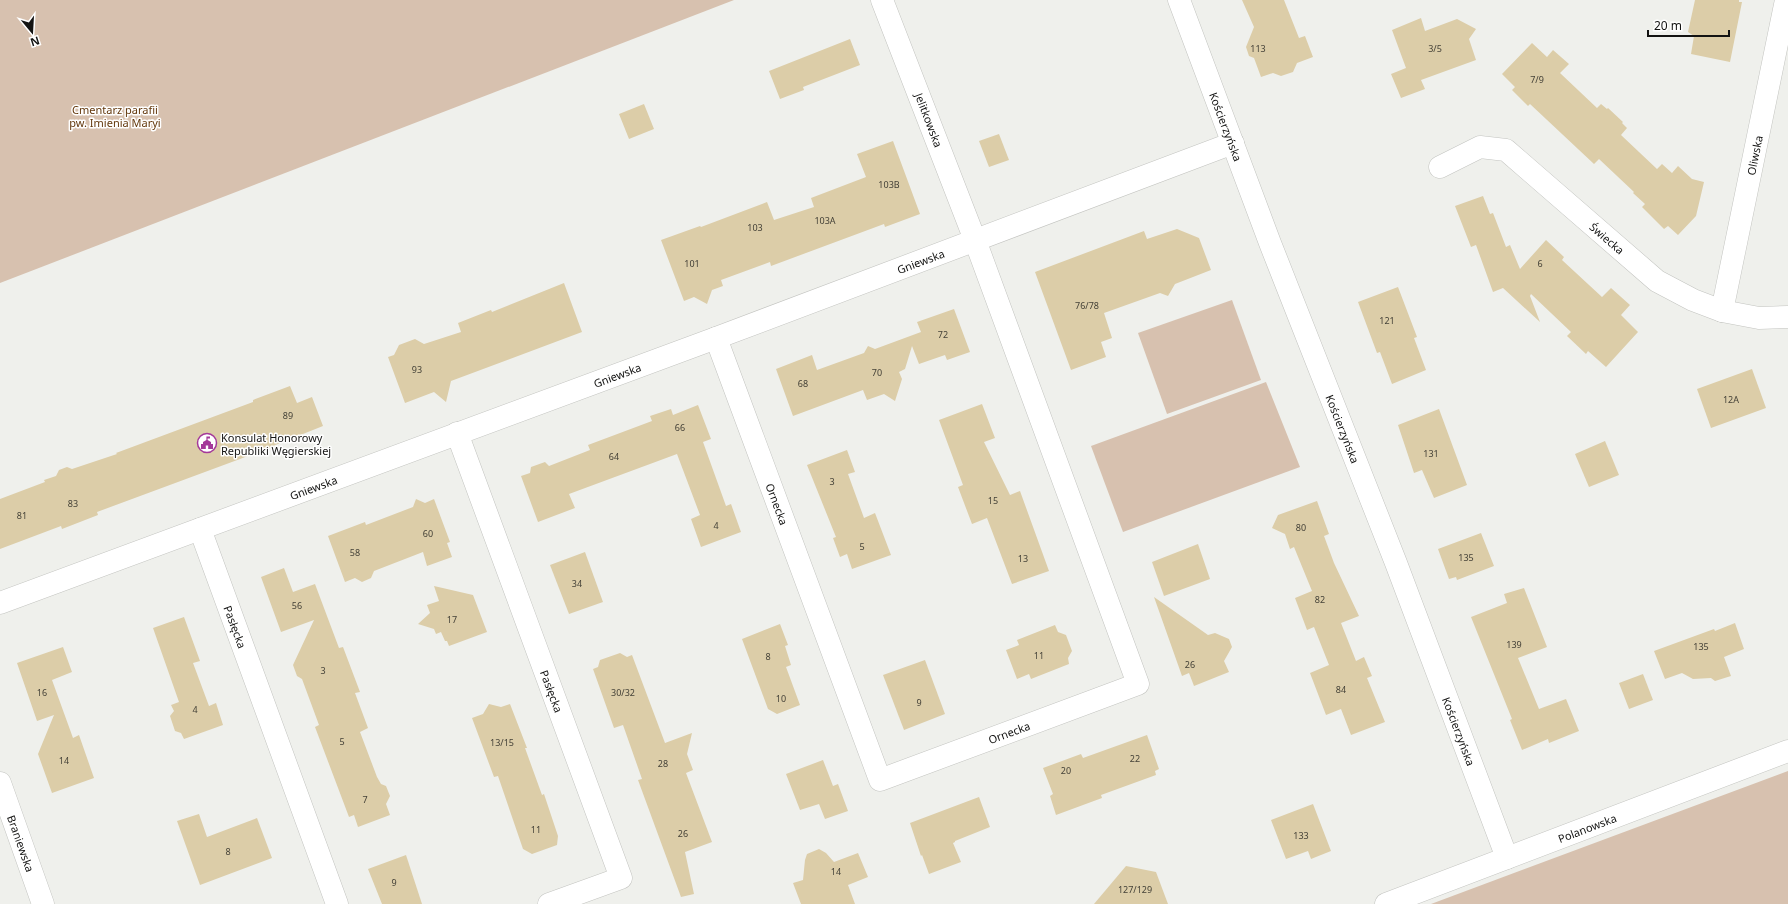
<svg xmlns="http://www.w3.org/2000/svg" width="1788" height="904" viewBox="0 0 1788 904" font-family="'Noto Sans',sans-serif">
  <style>
    .green { fill: #d7c1af }
    .building { fill: #dccda8 }
    .lines { fill: none; stroke-linecap: round; stroke-linejoin: round }
    .minor-casing { stroke: #c3c4c0; stroke-width: 23 }
    .minor { stroke: #fff; stroke-width: 22 }
    .labels { text-anchor: middle; dominant-baseline: central; stroke-width: 3; stroke-linejoin: round; paint-order: stroke }
    .number-label { font-size: 9px; fill: #454238 }
    .park-label { font-size: 11px; fill: #63380c; stroke: #fff }
    .street-label { font-size: 11px; fill: #131312; stroke: #fff }
    .poi-label { font-size: 11px; fill: #131312; stroke: #fff; text-anchor: start }
  </style>
  <rect width="100%" height="100%" fill="#eff0ec"/>
  <g class="green">
    <path d="M0,0H734L0,283Z"/>
    <path d="M1232,300L1261,380L1167,414L1138,333Z"/>
    <path d="M1266,382L1300,467L1123,532L1091,446Z"/>
    <path d="M1788,771V904H1431Z"/>
  </g>
  <g class="building">
    <path d="M1242,0H1284L1299,38L1305,36L1313,57L1297,63L1293,72L1281,76L1273,73L1261,77L1254,58L1249,56L1246,47L1254,27Z"/>
    <path d="M1695,0H1739V2H1742L1730,62L1691,54L1694,36L1688,32Z"/>
    <path d="M1421,18L1425,31L1457,19L1476,29L1469,39L1476,60L1421,80L1425,89L1401,98L1391,74L1406,68L1392,30Z"/>
    <path d="M850,39L860,65L803,87L804,90L780,99L769,71Z"/>
    <path d="M1532,43L1547,57L1553,50L1569,64L1560,73L1597,108L1601,104L1607,109L1608,108L1623,122L1622,123L1627,128L1621,135L1657,169L1662,164L1672,173L1678,166L1692,179L1704,182L1696,216L1678,235L1668,226L1664,229L1642,207L1645,204L1633,193L1634,192L1599,159L1594,164L1530,104L1528,106L1512,90L1515,87L1502,74Z"/>
    <path d="M644,104L654,129L629,139L619,114Z"/>
    <path d="M999,134L1009,160L989,167L979,141Z"/>
    <path d="M893,141L920,214L885,227L884,224L771,266L770,262L721,280L723,286L712,290L707,304L694,297L684,301L661,240L700,226L701,227L767,202L774,220L814,207L811,198L866,177L857,154Z"/>
    <path d="M1483,196L1490,214L1493,213L1506,247L1510,245L1520,269L1546,240L1564,257L1562,260L1602,297L1611,288L1630,305L1621,315L1638,332L1606,367L1588,351L1586,354L1567,336L1571,332L1531,294L1530,296L1540,322L1503,288L1493,292L1476,245L1471,247L1455,206Z"/>
    <path d="M1177,229L1199,238L1211,270L1175,284L1168,296L1160,293L1104,313L1112,338L1101,342L1106,357L1071,370L1035,272L1144,231L1147,239Z"/>
    <path d="M564,283L582,332L451,381L446,402L434,392L405,403L388,357L394,355L399,345L415,339L424,344L461,332L458,323L491,310L492,312Z"/>
    <path d="M1398,287L1417,337L1414,338L1426,370L1392,384L1380,352L1377,353L1358,302Z"/>
    <path d="M954,309L970,352L947,360L945,355L919,364L912,346L905,369L899,372L902,379L895,401L884,394L867,400L863,390L793,416L776,369L812,355L817,370L864,353L868,346L875,349L921,332L917,322Z"/>
    <path d="M1752,369L1766,408L1711,428L1697,389Z"/>
    <path d="M290,386L297,403L312,397L323,426L240,459L97,512L98,515L62,529L61,526L0,549V499L45,482L44,480L56,476L59,470L67,467L72,469L117,454L116,453L253,402V400Z"/>
    <path d="M982,404L995,438L984,442L1010,495L1020,491L1049,571L1012,584L987,518L972,524L958,487L963,485L939,420Z"/>
    <path d="M698,405L711,439L703,442L726,506L731,504L741,532L701,547L691,519L700,515L677,454L569,494L575,508L538,522L521,476L530,473L531,467L545,462L549,466L590,450L588,445L652,421L650,416L671,409L673,415Z"/>
    <path d="M1439,409L1467,485L1434,498L1422,470L1414,473L1398,425Z"/>
    <path d="M1605,441L1619,475L1589,487L1575,454Z"/>
    <path d="M847,450L855,472L848,474L864,518L875,513L891,555L852,569L847,554L840,557L833,538L836,537L807,465Z"/>
    <path d="M416,499L425,503L434,499L450,542L447,543L452,557L427,566L423,552L374,571L371,578L362,582L355,578L345,582L328,536L365,522L366,525L413,507Z"/>
    <path d="M1317,501L1329,534L1324,536L1334,563L1359,616L1341,623L1356,661L1364,657L1372,676L1367,678L1385,722L1351,735L1341,709L1326,715L1310,673L1329,665L1314,627L1307,630L1295,598L1312,591L1294,547L1290,549L1285,534L1272,528L1278,515Z"/>
    <path d="M1481,533L1494,566L1457,580L1456,577L1449,579L1438,549Z"/>
    <path d="M1198,544L1210,579L1164,596L1152,562Z"/>
    <path d="M585,552L603,602L569,614L550,565Z"/>
    <path d="M284,568L293,592L315,584L339,648L343,647L360,692L355,693L368,728L360,732L377,777L381,784L386,786L390,796L386,804L390,815L358,827L354,815L349,817L315,727L319,725L302,679L297,676L293,665L314,620L281,632L261,577Z"/>
    <path d="M434,586L473,595L487,632L449,646L447,641H445L441,632L436,634L434,629L418,624L430,613L427,605L439,601Z"/>
    <path d="M1524,588L1547,647L1518,658L1539,709L1566,699L1579,731L1549,743L1548,739L1522,750L1510,720L1512,719L1471,617L1507,603L1504,594Z"/>
    <path d="M1154,597L1208,635L1215,633L1229,639L1232,647L1224,661L1229,672L1194,686L1189,673L1182,676Z"/>
    <path d="M184,617L200,661L193,663L209,706L216,703L223,725L184,739L181,733L175,731L170,716L174,711L171,705L179,702L153,628Z"/>
    <path d="M1735,623L1744,649L1724,657L1731,676L1715,681L1711,678L1693,679L1682,673L1665,679L1654,651L1714,629L1715,631Z"/>
    <path d="M780,624L788,645L785,646L791,665L786,667L800,705L777,714L768,709L742,639Z"/>
    <path d="M1055,625L1058,632L1066,635L1072,651L1068,658L1069,664L1031,679L1029,674L1017,679L1006,650L1019,645L1017,640Z"/>
    <path d="M63,647L72,672L52,680L73,738L79,735L94,778L52,793L38,754L54,715L37,721L17,663Z"/>
    <path d="M620,653L627,657L632,655L665,743L692,733L687,754L693,770L686,773L712,842L685,852L694,894L681,897L638,780L642,779L623,725L614,728L593,669L598,667L600,660Z"/>
    <path d="M925,660L945,714L904,730L883,675Z"/>
    <path d="M1643,674L1653,700L1629,709L1619,683Z"/>
    <path d="M489,704L501,707L510,704L527,748H525L542,795L544,794L558,836L557,845L532,854L523,849L498,776L494,777L472,718L483,714Z"/>
    <path d="M1147,735L1159,769L1155,771L1156,775L1101,795L1102,798L1056,815L1050,796L1053,794L1043,768L1081,754L1083,758Z"/>
    <path d="M823,760L833,786L838,784L848,811L825,819L819,804L800,810L786,774Z"/>
    <path d="M979,797L990,827L955,841V842L953,843L961,862L929,874L922,855L921,856L910,823Z"/>
    <path d="M1313,804L1331,851L1311,859L1308,851L1286,859L1271,820Z"/>
    <path d="M199,814L207,837L257,818L272,858L200,885L177,821Z"/>
    <path d="M819,849L826,853L834,862L858,853L868,877L848,885L855,904H801L793,883L803,880L805,860L807,854Z"/>
    <path d="M406,855L422,904H382L368,869Z"/>
    <path d="M1126,866L1156,872L1168,904H1094Z"/>
  </g>
  <g class="lines">
    <defs>
      <g id="minor">
        <path id="s1" d="M1179,0L1270,243L1396,563L1507,858"/>
        <path id="s2" d="M1440,167L1480,147L1506,150L1657,281L1693,300L1722,311L1759,318L1788,317"/>
        <path id="s3" d="M1722,311L1786,0"/>
        <path id="s4" d="M716,338L880,780L1138,684L975,240L882,0"/>
        <path id="s5" d="M457,433L621,878L549,904"/>
        <path id="s6" d="M200,529L337,904"/>
        <path id="s7" d="M0,603L716,338L1233,143"/>
        <path id="s8" d="M0,783L43,904"/>
        <path id="s9" d="M1386,904L1788,751"/>
      </g>
    </defs>
    <use href="#minor" class="minor-casing"/>
    <use href="#minor" class="minor"/>
  </g>
  <defs>
    <symbol id="civic-ring" viewBox="-11 -11 22 22"><circle r="9.5" fill="#fff" stroke="#a4399a" stroke-width="1.5"/><path d="M-.6-6.5H3V-4.5H.6V-3L4-1V1h2V6H-6V1h2V-1L-.6-3ZM-1.2 2.5V6h2.4V2.5Z" fill="#a4399a"/></symbol>
  </defs>
  <g fill-rule="evenodd">
    <use href="#civic-ring" x="196" y="432" width="22" height="22"/>
  </g>
  <g class="labels">
    <g class="number-label">
      <text x="1258" y="48">113</text>
      <text x="1435" y="48">3/5</text>
      <text x="1537" y="79">7/9</text>
      <text x="889" y="184">103B</text>
      <text x="825" y="220">103A</text>
      <text x="755" y="227">103</text>
      <text x="692" y="263">101</text>
      <text x="1540" y="263">6</text>
      <text x="1087" y="305">76/78</text>
      <text x="1387" y="320">121</text>
      <text x="943" y="334">72</text>
      <text x="417" y="369">93</text>
      <text x="877" y="372">70</text>
      <text x="803" y="383">68</text>
      <text x="1731" y="399">12A</text>
      <text x="288" y="415">89</text>
      <text x="680" y="427">66</text>
      <text x="1431" y="453">131</text>
      <text x="614" y="456">64</text>
      <text x="832" y="481">3</text>
      <text x="993" y="500">15</text>
      <text x="73" y="503">83</text>
      <text x="22" y="515">81</text>
      <text x="716" y="525">4</text>
      <text x="1301" y="527">80</text>
      <text x="428" y="533">60</text>
      <text x="862" y="546">5</text>
      <text x="355" y="552">58</text>
      <text x="1466" y="557">135</text>
      <text x="1023" y="558">13</text>
      <text x="577" y="583">34</text>
      <text x="1320" y="599">82</text>
      <text x="297" y="605">56</text>
      <text x="452" y="619">17</text>
      <text x="1514" y="644">139</text>
      <text x="1701" y="646">135</text>
      <text x="1039" y="655">11</text>
      <text x="768" y="656">8</text>
      <text x="1190" y="664">26</text>
      <text x="323" y="670">3</text>
      <text x="1341" y="689">84</text>
      <text x="42" y="692">16</text>
      <text x="623" y="692">30/32</text>
      <text x="781" y="698">10</text>
      <text x="919" y="702">9</text>
      <text x="195" y="709">4</text>
      <text x="342" y="741">5</text>
      <text x="502" y="742">13/15</text>
      <text x="1135" y="758">22</text>
      <text x="64" y="760">14</text>
      <text x="663" y="763">28</text>
      <text x="1066" y="770">20</text>
      <text x="365" y="799">7</text>
      <text x="536" y="829">11</text>
      <text x="683" y="833">26</text>
      <text x="1301" y="835">133</text>
      <text x="228" y="851">8</text>
      <text x="836" y="871">14</text>
      <text x="394" y="882">9</text>
      <text x="1135" y="889">127/129</text>
    </g>
    <g class="park-label">
      <text x="115" y="109">Cmentarz parafii<tspan x="115" dy="13">pw. Imienia Maryi</tspan></text>
    </g>
    <g class="street-label">
      <text transform="translate(929 120) rotate(69)">Jelitkowska</text>
      <text stroke="none"><textPath href="#s1" startOffset="135">Kościerzyńska</textPath></text>
      <text stroke="none"><textPath href="#s3" startOffset="159">Oliwska</textPath></text>
      <text stroke="none"><textPath href="#s2" startOffset="205">Świecka</textPath></text>
      <text stroke="none"><textPath href="#s7" startOffset="982">Gniewska</textPath></text>
      <text stroke="none"><textPath href="#s7" startOffset="658">Gniewska</textPath></text>
      <text stroke="none"><textPath href="#s1" startOffset="459">Kościerzyńska</textPath></text>
      <text stroke="none"><textPath href="#s7" startOffset="334">Gniewska</textPath></text>
      <text stroke="none"><textPath href="#s4" startOffset="177">Ornecka</textPath></text>
      <text stroke="none"><textPath href="#s6" startOffset="104">Pasłęcka</textPath></text>
      <text stroke="none"><textPath href="#s5" startOffset="275">Pasłęcka</textPath></text>
      <text stroke="none"><textPath href="#s1" startOffset="783">Kościerzyńska</textPath></text>
      <text stroke="none"><textPath href="#s4" startOffset="609">Ornecka</textPath></text>
      <text stroke="none"><textPath href="#s9" startOffset="215">Polanowska</textPath></text>
      <text stroke="none"><textPath href="#s8" startOffset="64">Braniewska</textPath></text>
    </g>
    <g class="poi-label">
      <text x="221" y="437">Konsulat Honorowy<tspan x="221" dy="13">Republiki Węgierskiej</tspan></text>
    </g>
  </g>
  <g transform="translate(32 32) rotate(162)" stroke="#ffffff" stroke-width="3" paint-order="stroke">
  <path d="M0-3L7 15L0 10L-7 15Z" fill="#131312"/>
  <text y="-6" font-size="11" font-weight="bold" text-anchor="middle" fill="#131312">N</text>
  </g>
  <path d="M1648 30v6h81v-6" fill="none" stroke="#131312" stroke-width="2"/>
  <text x="1654" y="30" font-size="12" fill="#131312" stroke="#ffffff" stroke-width="3" paint-order="stroke">20 m</text>
</svg>
